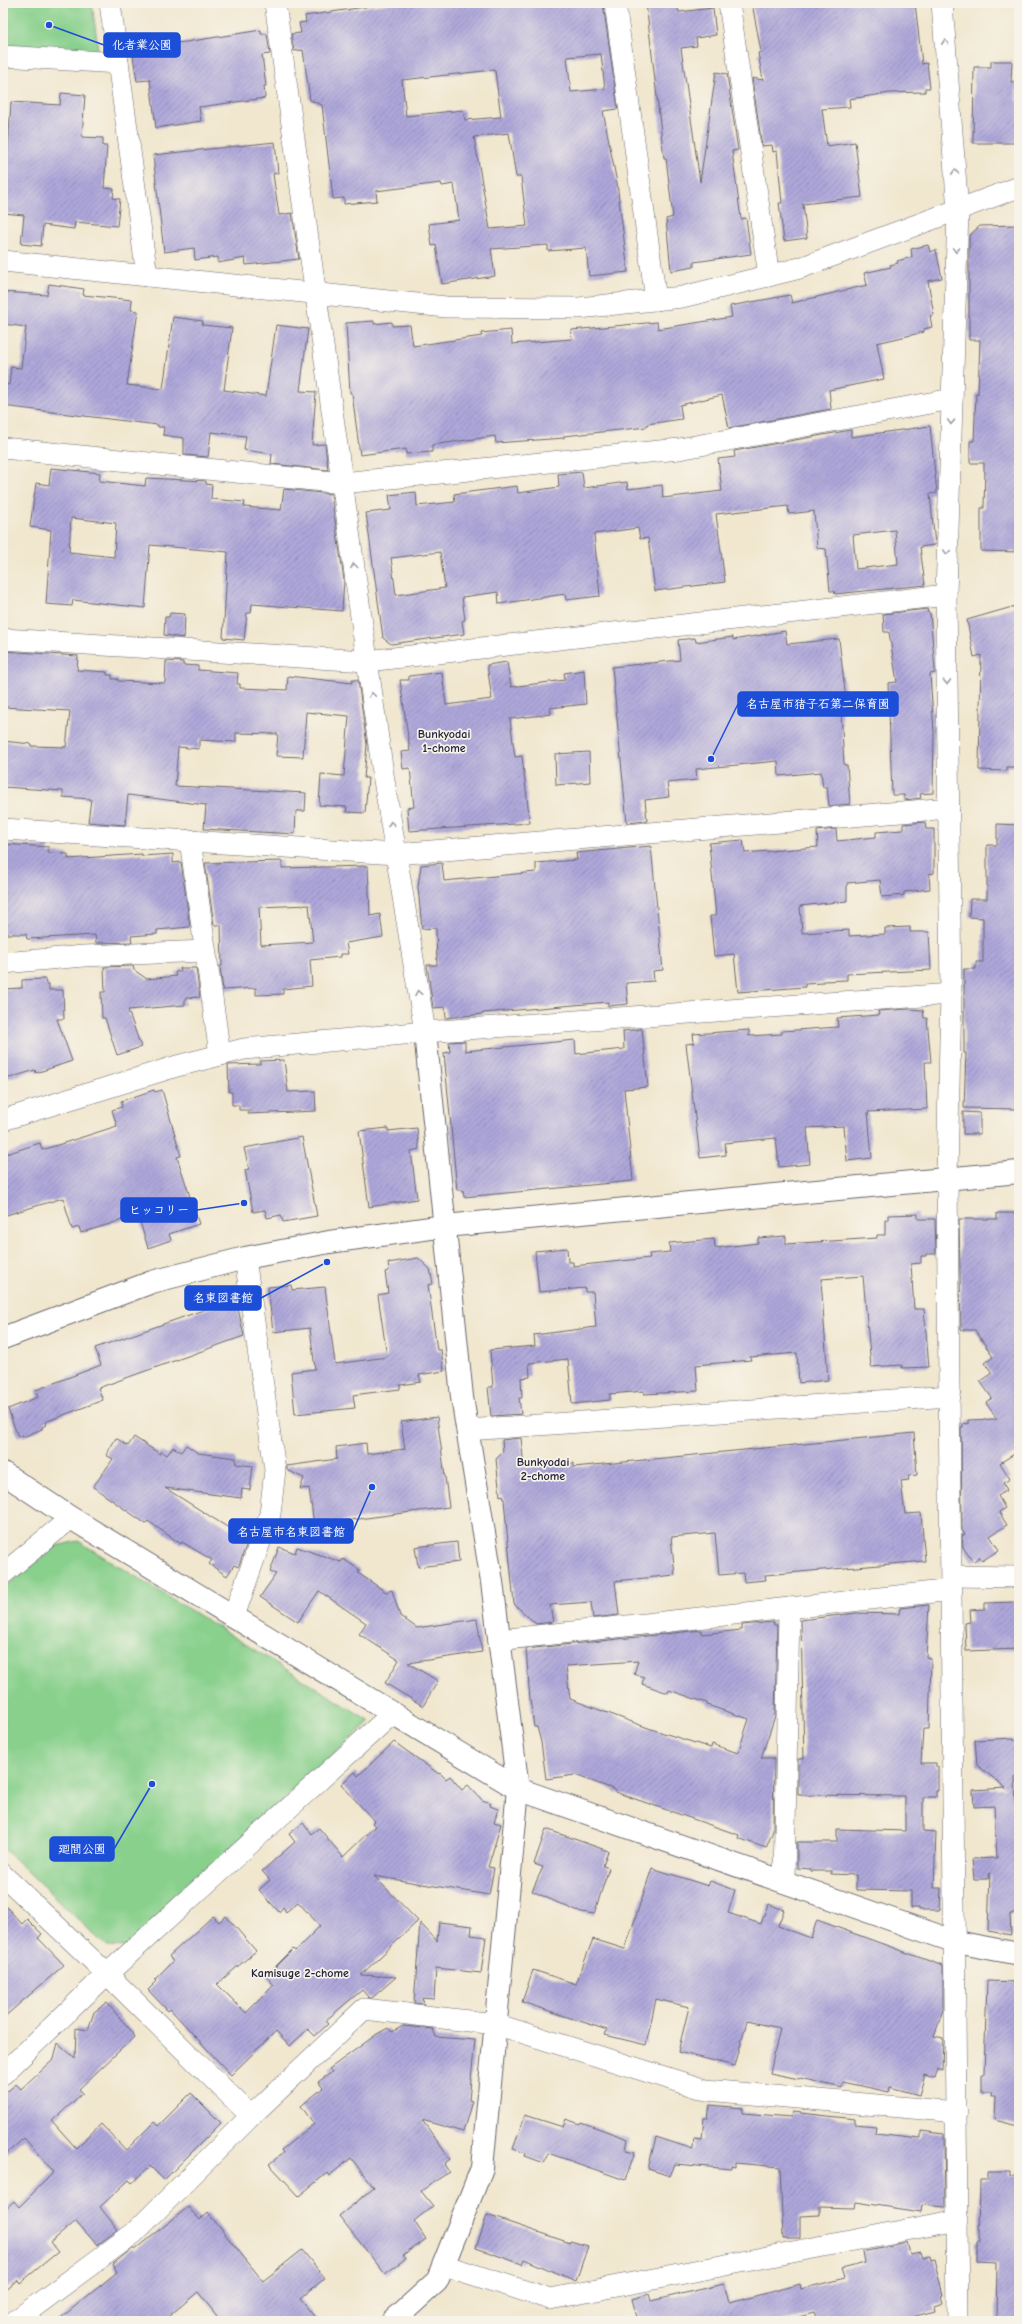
<svg xmlns="http://www.w3.org/2000/svg" width="1022" height="2324" viewBox="0 0 1022 2324" font-family="'Comic Neue','Klee One',sans-serif">
  <style>
    .park { fill: #88d08c; stroke: #557964 }
    .building { fill: url(#building-hatch); fill-rule: evenodd }
    .lines { fill: none; stroke-linecap: round; stroke-linejoin: round }
    .minor-casing { stroke: #6a676f; stroke-width: 22 }
    .tertiary-casing { stroke: #6a676f; stroke-width: 24 }
    .minor { stroke: #fff; stroke-width: 21 }
    .tertiary { stroke: #fff; stroke-width: 22 }
    .oneway { stroke: #9c9ca7 }
    .labels { text-anchor: middle; dominant-baseline: central; stroke-width: 3.5; stroke-linejoin: round; paint-order: stroke }
    .neighbourhood-label { font-size: 12px; font-weight: bold; fill: #22223b; stroke: #f7f3e8 }
    .leader { fill: none; stroke: #1d4ed8; stroke-width: 1.5 }
    .callout-dot { fill: #1d4ed8; stroke: #f7f3e8; stroke-width: 1.5 }
    .callout { fill: #1d4ed8; stroke: #1d4ed8; stroke-width: 1.5 }
    .callout-label { font-size: 12px; text-anchor: middle; font-weight: bold; fill: #fff }
  </style>
  <defs>
    <pattern id="building-hatch" width="6" height="6" patternUnits="userSpaceOnUse"><rect width="6" height="6" fill="#aea7da"/><path d="M-1 1l2-2M0 6l6-6M5 7l2-2" fill="none" stroke="#8d88b2"/></pattern>
  </defs>
  <rect width="100%" height="100%" fill="#f7f3e8"/>
  <filter id="ink" filterUnits="userSpaceOnUse"><feTurbulence type="fractalNoise" baseFrequency=".025" numOctaves="2"/><feDisplacementMap in="SourceGraphic" scale="8" xChannelSelector="R" yChannelSelector="G"/><feConvolveMatrix kernelMatrix="1 2 1 2 8 2 1 2 1" color-interpolation-filters="sRGB"/></filter>
  <filter id="wash" filterUnits="userSpaceOnUse"><feTurbulence type="fractalNoise" baseFrequency=".012" numOctaves="4" result="noise"/><feDisplacementMap in="SourceGraphic" scale="16" xChannelSelector="R" yChannelSelector="G"/><feGaussianBlur stdDeviation="0.9" result="paint"/><feColorMatrix in="noise" values="0 0 0 0 0 0 0 0 0 0 0 0 0 0 0 0 0 1.4 0 .05"/><feComposite in="paint" operator="in"/></filter>
  <g filter="url(#wash)">
    <rect width="100%" height="100%" fill="#f1e7cf"/>
    <g class="park">
      <path d="M3,3H92L98,49L91,56L3,46Z"/>
      <path d="M78,1541L370,1721L126,1947L106,1946L3,1848V1589L56,1546Z"/>
    </g>
    <g id="blocks">
      <g class="building">
        <path d="M391,3H603L618,109L603,111L617,183L628,272L589,276L586,248L548,251V245L491,249L495,276L442,284L436,245L432,246L429,224L459,220L454,184L442,186L441,183L376,191L377,201L344,204V198L333,199L322,105L310,100L303,50L294,51L291,34L301,33L299,23L306,22L305,16ZM601,54L605,89L571,92L567,57ZM493,70L495,71L501,117L465,120L463,110L406,116L402,80ZM509,133L516,177H521L527,226L490,229L474,137Z"/>
        <path d="M646,3H676L679,12L713,8L716,35L696,38L697,46L681,48L700,182L716,72L727,74L738,150L732,151L741,219L746,218L751,254L694,262V267L671,271L666,219L673,217L666,158H664Z"/>
        <path d="M752,3H915L922,64L927,63L930,88H925V92L890,93L849,99L850,107L822,109L827,146L855,142L862,197L803,204L807,238L784,241L779,203H782L777,151L773,152L772,145L762,146L752,78L763,80L758,53L761,52Z"/>
        <path d="M261,30V34H267L270,54L262,55L266,86H264L265,98L199,107L201,121L156,128L150,80L137,81L133,56L139,55L138,46L186,42Z"/>
        <path d="M991,61H1012L1011,82H1016V101H1019V143H973L974,67H991Z"/>
        <path d="M61,93L85,95L82,137L103,138V146H107L104,188L114,189L113,198L120,199L117,226L75,222L74,229L43,225L41,246L21,244L24,215L3,213V165H7L11,102L60,105Z"/>
        <path d="M275,142L278,173L273,174L279,215L292,213L299,259L246,265L245,258L218,263V257L195,260L194,248L164,252L153,155Z"/>
        <path d="M1019,225V552L981,551V508H984L985,471H984V463H970V441H974L976,393L978,394L980,340H969V236L980,226Z"/>
        <path d="M928,245L930,252L936,250L942,278L928,281L934,315L930,316L932,327L924,329V332L877,343L884,379L829,390L831,409L729,428L722,395L680,405L682,419L647,424V427L564,436V438L496,443L495,436L432,445V452L406,454V449L360,455L352,393H350L346,323L374,321V324L392,322V326L410,325L413,346L482,336L481,333L511,330L512,344L572,339L571,330L657,322L658,329L732,317L730,306L790,295L792,303L867,285L864,273L891,267L890,265L898,263L897,261L912,257L911,249Z"/>
        <path d="M49,284L84,289L83,295L132,300L131,310L138,311L127,385L163,389L173,317L203,321L202,325L232,328L224,390L266,396L276,325L308,329L300,391L316,392L312,445L325,444L328,470L271,464L272,454L244,450L246,436L211,432L208,457L184,455V438L163,435L164,427H158V425L3,406V384L9,385L11,367L21,368L26,327L3,324V292L47,295Z"/>
        <path d="M930,426L937,493L930,494L935,545L920,547L925,585L835,594L834,591H830L826,549L817,548L814,511L789,514L788,506L716,514L725,582L655,591L648,538L640,539L638,528L594,534L600,596L566,600L565,594L499,604L498,592L462,597L465,620L462,621L464,634L391,644L383,638L366,513L391,510L389,495L416,492L417,506L455,502L454,494L517,486L518,493L559,487L558,474L582,472L584,488L627,482L628,489L662,485L663,498L722,491L718,459L735,457L734,451L851,430V437ZM895,530L898,564L856,569L853,535ZM440,552L445,588L396,595L391,558Z"/>
        <path d="M51,468L100,473L99,481L145,486L146,478L206,481V484L212,485L211,499L245,502L244,507L281,510L284,489L331,494L344,580L342,611L252,604L251,613H247L244,640L223,638L228,552L150,545L145,608L73,600L72,606L46,604L51,530L30,527L36,483L49,485ZM71,518L116,523L114,557L69,552Z"/>
        <path d="M1019,605V767H1007V771L979,770L981,655L974,657L967,620Z"/>
        <path d="M927,609L928,613H930L935,670V673L930,674L934,732L933,793L920,794L921,798L904,800V795H892L888,683L897,682L889,632H884L883,614Z"/>
        <path d="M170,613L185,614L184,638L164,635L165,617H169Z"/>
        <path d="M785,631L787,644L839,639L847,710L841,711L844,765H847L850,804L829,806L827,787H823L821,772L779,776L778,761L696,769L697,780L667,783L669,797L645,800L647,821L627,823L612,667L680,660L678,640L695,638L696,642L733,637V640Z"/>
        <path d="M3,651L78,656L77,670L107,672V675H112V679H118V681L165,683L166,661L183,662V665L198,666V670L238,673L237,684H240V688L287,690L288,676L352,683V680H358L367,745L364,778H368L365,813L346,812L347,807L319,805L321,774L344,776L349,716L306,712L303,757L276,756L278,734L236,733V742L199,740V749L178,747L175,786L306,793L305,811H296L295,834L204,829L206,805L128,795L125,825L88,822L91,799L63,797V791L3,787V741L31,744V746L66,747L70,711L3,707Z"/>
        <path d="M507,662L511,687L565,680L564,673L584,670L586,704L550,708L551,714L510,719L515,757L522,756L530,823L409,831L407,808L414,807L410,768L403,769L401,752L410,751L400,680H409V676L442,672L446,705L492,699L487,665Z"/>
        <path d="M589,752L590,782L556,785L555,754Z"/>
        <path d="M925,822L926,829H934V873L929,874L930,889L904,892V895L882,897L880,880L847,883V901L800,906L802,933L849,930V936L885,934V928L910,927V932H929L931,970L847,974V980L823,981L824,983L805,984V987L738,992L734,954L714,956L710,916H716L709,843L743,840L745,853L818,847L817,831L836,829L837,841L876,837V832L903,830V824Z"/>
        <path d="M997,824L1019,825V1109L964,1108L966,1053H964V969H976V962H983V918L969,917L970,899H987V845H997Z"/>
        <path d="M3,844L49,847L48,853L68,854V859L142,854V856L173,854V863L181,862L190,927L157,930V934L131,936L132,942L96,943L95,935L27,939L26,934H3Z"/>
        <path d="M651,846L663,970L653,971L654,981L626,983L628,1004L608,1006V1002L483,1013V1014L446,1018L445,1007L433,1008L427,965H437L436,928L422,929L418,887L421,865L442,863L444,881L536,872V863L577,860L576,853Z"/>
        <path d="M282,861V868L368,866L370,916L380,914L383,937L346,943L348,954H340V957L310,960L312,986L283,989V994L256,995V988L223,990L220,966H222L221,925H214L205,863ZM309,905L313,942L261,945L259,907Z"/>
        <path d="M133,966L134,970L147,979L176,976L175,972L181,971L180,968H196L200,997L185,998V1005L128,1010L141,1047L117,1055L105,1018H102L101,992H105L104,967Z"/>
        <path d="M45,979L46,984H49V990H63L64,1019H57L72,1061L36,1073L35,1070L3,1080V989L22,988V980Z"/>
        <path d="M909,1009L923,1010L924,1018H927L931,1062H925L927,1109L868,1112L872,1158L847,1161L844,1126L807,1128L810,1164L779,1167L776,1138L725,1143L726,1155L700,1158L686,1044L694,1043L693,1034L749,1030V1036L782,1034V1031L838,1027L837,1018L879,1015L878,1011Z"/>
        <path d="M642,1029L648,1087L624,1089L633,1181L464,1197L463,1190H457L444,1053L450,1052L449,1042L465,1041V1051L575,1040L576,1054L624,1049L623,1031Z"/>
        <path d="M284,1060L288,1092L315,1091L316,1111L248,1114L249,1110H239V1105H232V1092H229L228,1065L260,1064V1061Z"/>
        <path d="M154,1090L155,1092L162,1090L181,1156L177,1157L199,1224L169,1234L171,1240L148,1248L138,1215L81,1233L79,1227L72,1229L63,1198L3,1216V1155L40,1143L42,1150L117,1126L112,1110L122,1107L121,1101Z"/>
        <path d="M963,1112L980,1113V1134H963Z"/>
        <path d="M388,1128V1131L417,1128L419,1149L411,1151L417,1199L369,1207L359,1131Z"/>
        <path d="M302,1137L317,1216L283,1222L281,1215L267,1218L265,1210L253,1212L245,1170L249,1169L244,1148Z"/>
        <path d="M997,1213H1019V1451L1000,1463L1010,1479L1003,1483L1007,1490L998,1496L1005,1508L999,1512L1007,1525L990,1536L999,1550L982,1561L979,1557L973,1562L963,1547L962,1536L965,1534L962,1531L961,1427H963V1423L968,1424V1420L997,1419L986,1403L992,1398L980,1381L992,1373L985,1363L993,1357L975,1330H961L959,1219H997Z"/>
        <path d="M918,1214V1219H935L936,1254H926V1256H921V1263L911,1264L914,1309H924L929,1367L902,1368V1365L871,1367L863,1276L821,1279L828,1380L799,1383L797,1353L750,1357L751,1360L696,1365L698,1391L644,1394V1391L610,1394V1400L572,1404L568,1359L529,1363L530,1377L521,1378L522,1398H519L521,1414L491,1416L488,1387H493L490,1350L535,1346L534,1335L596,1327L593,1292H585V1288L539,1292L535,1251L567,1248L568,1262H573V1266L650,1258L649,1254L670,1252L669,1243L714,1239L715,1248L758,1243V1238L786,1236V1244L877,1238V1235H885V1220H888V1215Z"/>
        <path d="M418,1258L430,1269L433,1284L428,1285L437,1350H441L444,1371L419,1375L421,1382L400,1385V1389L353,1395L355,1408L295,1414L291,1372L315,1369L310,1328L273,1332L268,1287L291,1285L292,1290L325,1287L335,1364L387,1357L378,1295L388,1293L385,1272L389,1271L388,1263Z"/>
        <path d="M229,1301L230,1306L237,1304L244,1336L98,1388L103,1400L45,1422L46,1425L42,1427V1429L23,1437V1435L18,1437L8,1409L38,1397L36,1390L101,1365L95,1348Z"/>
        <path d="M437,1417L449,1507L314,1525L309,1488L300,1489L304,1478L287,1470V1466L337,1459L336,1447L366,1443L367,1454L405,1449L401,1422Z"/>
        <path d="M914,1433L917,1475L908,1476L909,1480L901,1481L905,1514L921,1513L925,1561L765,1575L766,1580L744,1582L743,1573L719,1575L715,1533L671,1537L675,1575L615,1581L619,1615L593,1618L591,1602L550,1605L553,1622L536,1624L514,1604L504,1500L503,1495L500,1496L496,1459L503,1452L502,1440L521,1438L524,1467L574,1463V1467Z"/>
        <path d="M134,1437L160,1454L161,1451L167,1455L173,1447L181,1452L186,1445L198,1453L236,1458V1464L253,1466L250,1490L242,1489L241,1498L165,1488L248,1540L239,1565L238,1567L234,1565L227,1576L209,1564L212,1560L182,1542L181,1544L148,1521L146,1524L93,1487L113,1459L106,1455L116,1438L128,1446Z"/>
        <path d="M457,1542L459,1562L418,1567L415,1547Z"/>
        <path d="M279,1547L295,1553L297,1547L341,1562L343,1559L360,1570L358,1573L386,1592L392,1590L400,1616L417,1628L477,1619L482,1652L408,1663L438,1681L423,1706L385,1683L399,1660L359,1634L366,1623L319,1591L298,1622L260,1597L276,1574L270,1572Z"/>
        <path d="M1018,1602L1019,1649L966,1651L965,1623L971,1622L970,1610L985,1609V1603Z"/>
        <path d="M929,1605L926,1657L931,1658L929,1729H923L921,1763H936V1767H938V1791H936V1797H923V1831L936,1832L934,1888H941L940,1909L939,1910H919V1908H911V1891L856,1890V1875L831,1874V1871H811V1869L797,1868V1842H837V1829L905,1831V1796L798,1795V1759H804L801,1620L856,1613L899,1614L900,1608Z"/>
        <path d="M774,1622V1625H777L775,1716L761,1758H774L773,1831L766,1848L738,1838L739,1835L615,1792L613,1789L575,1775L546,1779L541,1742L537,1727H534L530,1700L526,1649L702,1630V1634L742,1630V1625ZM638,1661L634,1674L644,1677L642,1684L668,1693L669,1690L707,1703V1705L749,1719L738,1753L712,1744L711,1748L651,1729L570,1699L566,1666Z"/>
        <path d="M1014,1738V1740H1019V1777H1015L1016,1818H1019V1913L1010,1914L1011,1935L988,1931L990,1873L988,1879H974L972,1859L997,1858L994,1806L974,1807L973,1790L1006,1788L977,1765L975,1740Z"/>
        <path d="M394,1742L439,1774L440,1773L446,1779L450,1776L462,1790L468,1785L482,1800L491,1803L490,1806L498,1809L494,1822L501,1824L488,1867L494,1868L489,1895L374,1876L418,1921L361,1975L396,1977L372,1998H369L362,1990L325,2021L328,2024L315,2036L308,2029L290,2046L276,2031L231,2075L170,2009L168,2011L148,1990L157,1981L155,1979L173,1961L169,1956L213,1916L219,1922L226,1916L256,1951L217,1984L246,2013L274,1985L266,1976L293,1949L295,1951L320,1926L298,1902L286,1912L283,1907L279,1912L259,1890L270,1880L262,1871L295,1842L289,1834L303,1823L311,1834L319,1828L343,1857L375,1826L372,1823L374,1821L341,1784L355,1772L358,1776Z"/>
        <path d="M546,1829L608,1851L603,1866L609,1868L594,1914L576,1911L532,1891L543,1867L534,1864Z"/>
        <path d="M652,1868L708,1886L710,1881L735,1890L728,1913L761,1924L768,1904L784,1910L778,1926L811,1938L817,1920L943,1966V2010L934,2036L943,2038L942,2070L938,2068L935,2078L925,2075L919,2095L890,2087L889,2092L843,2082L842,2088L800,2078L799,2079L770,2073L780,2028L747,2021L735,2066L678,2052L689,2007L656,1999L646,2045L605,2035L607,2030L522,2002L533,1970L576,1984L593,1939L625,1949Z"/>
        <path d="M3,1903L22,1924L27,1919L42,1934L38,1938L64,1965L3,2018Z"/>
        <path d="M439,1922L472,1926L471,1935L486,1937L481,1973L436,1968L434,1999L422,1998L424,2004L414,2003L420,1923L437,1941Z"/>
        <path d="M987,1981L1019,1982V2126L994,2120L995,2096H991L992,2092H982V2074H984Z"/>
        <path d="M107,2003L133,2033L132,2034L134,2037L79,2089L83,2093L52,2121L76,2148L101,2124L126,2150L154,2122L158,2126L191,2093L221,2123L164,2180L150,2166L132,2183L129,2180L100,2207L118,2230L97,2245L76,2221L50,2243L58,2252L20,2283L18,2280L3,2293V2211L14,2201L19,2207L54,2172L24,2138L3,2157V2095L16,2084L21,2089L54,2058L58,2043L75,2058L76,2028L88,2030L94,2012Z"/>
        <path d="M403,2026L433,2029L436,2037L475,2040L469,2100L472,2101L463,2132L422,2120L450,2159L444,2164L449,2172L421,2191L433,2206L414,2221L426,2239L403,2256L405,2259L385,2274L339,2216L374,2188L351,2158L329,2176L327,2173L299,2196L269,2164L283,2153L281,2150L314,2124L301,2106L323,2088L318,2082L332,2072L329,2069L377,2034L388,2028L392,2032Z"/>
        <path d="M710,2105L743,2108V2113L791,2117L792,2112L855,2119V2124L876,2126L875,2133L921,2138V2131L944,2134L945,2207L922,2205L921,2212L856,2202L855,2208L819,2207V2215L800,2216V2238H783L780,2167L735,2163V2167L731,2166V2169L675,2164L670,2176L648,2169L656,2137L693,2149L694,2138L702,2139L704,2118H708Z"/>
        <path d="M525,2115L563,2127L566,2119L580,2124L581,2122L628,2139L626,2150L635,2152L625,2180L548,2153L544,2163L525,2156L526,2153L513,2149Z"/>
        <path d="M988,2171H1010V2176H1019V2321H996L997,2263L976,2262V2242H979L980,2180H988Z"/>
        <path d="M188,2207L200,2220L208,2213L263,2281L302,2250L325,2278L300,2299L318,2321H221L198,2292L163,2321H57L117,2272L113,2264L133,2248L135,2250Z"/>
        <path d="M487,2215L570,2243V2241L588,2246L576,2281L524,2259L522,2264L476,2248Z"/>
        <path d="M907,2242L910,2254L920,2252L922,2258L930,2256L931,2260L935,2259L944,2295L941,2296L943,2303L934,2306L935,2311L896,2321H817L814,2313L783,2321H638L632,2299L649,2294L651,2301L724,2284L729,2303L800,2284L801,2289L845,2278L842,2269L865,2263L863,2251Z"/>
      </g>
    </g>
  </g>
  <g filter="url(#ink)">
    <use href="#blocks" fill-opacity="0" stroke="#6a676f" stroke-width="1"/>
    <g class="lines">
      <defs>
        <g id="minor">
          <path d="M110,3L147,276"/>
          <path d="M275,3L383,774L425,1032"/>
          <path d="M615,3L656,300"/>
          <path d="M729,3L769,276"/>
          <path d="M942,3L958,211L946,595L951,994L947,1177L958,2321"/>
          <path d="M3,56L118,63"/>
          <path d="M3,261L446,307L579,308L682,297L800,268L1019,187"/>
          <path d="M3,448L342,483L679,449L952,399"/>
          <path d="M3,639L367,661L946,595"/>
          <path d="M3,829L396,854L949,808"/>
          <path d="M190,840L220,1055"/>
          <path d="M3,963L84,956L205,951"/>
          <path d="M3,1120L177,1066L244,1049L425,1032L951,994"/>
          <path d="M467,1430L950,1396"/>
          <path d="M3,1574L71,1518"/>
          <path d="M952,1576L1019,1577"/>
          <path d="M234,1616L270,1514L275,1470L245,1258"/>
          <path d="M499,1640L952,1590"/>
          <path d="M3,1875L107,1974L251,2116"/>
          <path d="M784,1882L789,1608"/>
          <path d="M3,2074L107,1974L393,1713"/>
          <path d="M443,2265L550,2299L958,2220"/>
          <path d="M15,2321L134,2233L251,2116L364,2009L495,2024L706,2090L957,2112"/>
        </g>
        <g id="tertiary">
          <path d="M3,1338L152,1282L245,1258L329,1242L445,1226L1019,1172"/>
          <path d="M3,1473L71,1518L518,1789L956,1942L1019,1954"/>
          <path d="M393,2321L437,2281L482,2168L518,1789L492,1582L462,1397L425,1032"/>
        </g>
      </defs>
      <use href="#minor" class="minor-casing"/>
      <use href="#tertiary" class="tertiary-casing"/>
      <use href="#minor" class="minor"/>
      <use href="#tertiary" class="tertiary"/>
    </g>
    <defs><path id="oneway-chevron" d="M-2-3.5L2.5 0L-2 3.5" fill="none" stroke-width="1.6" stroke-linecap="round" stroke-linejoin="round"/></defs>
    <g class="oneway">
      <use href="#oneway-chevron" transform="translate(945 42) rotate(-94)"/>
      <use href="#oneway-chevron" transform="translate(955 172) rotate(-94)"/>
      <use href="#oneway-chevron" transform="translate(956 250) rotate(92)"/>
      <use href="#oneway-chevron" transform="translate(951 422) rotate(92)"/>
      <use href="#oneway-chevron" transform="translate(947 552) rotate(92)"/>
      <use href="#oneway-chevron" transform="translate(354 566) rotate(-98)"/>
      <use href="#oneway-chevron" transform="translate(947 682) rotate(89)"/>
      <use href="#oneway-chevron" transform="translate(372 695) rotate(-98)"/>
      <use href="#oneway-chevron" transform="translate(391 824) rotate(-99)"/>
      <use href="#oneway-chevron" transform="translate(418 993) rotate(-99)"/>
    </g>
  </g>
  <g class="labels">
    <g class="neighbourhood-label">
      <text x="444" y="734">Bunkyodai<tspan x="444" dy="14">1-chome</tspan></text>
      <text x="543" y="1462">Bunkyodai<tspan x="543" dy="14">2-chome</tspan></text>
      <text x="300" y="1973">Kamisuge 2-chome</text>
    </g>
  </g>
  <path class="leader" d="M49 25L104 45M711 759L738 704M244 1203L197 1210M327 1262L261 1298M372 1487L353 1531M152 1784L114 1849"/>
  <g class="callout-dot">
    <circle cx="49" cy="25" r="4"/>
    <circle cx="711" cy="759" r="4"/>
    <circle cx="244" cy="1203" r="4"/>
    <circle cx="327" cy="1262" r="4"/>
    <circle cx="372" cy="1487" r="4"/>
    <circle cx="152" cy="1784" r="4"/>
  </g>
  <g class="callout">
    <rect x="104" y="33" width="76" height="24" rx="4"/>
    <rect x="738" y="692" width="160" height="24" rx="4"/>
    <rect x="121" y="1198" width="76" height="24" rx="4"/>
    <rect x="185" y="1286" width="76" height="24" rx="4"/>
    <rect x="229" y="1519" width="124" height="24" rx="4"/>
    <rect x="50" y="1837" width="64" height="24" rx="4"/>
  </g>
  <g class="callout-label">
    <text x="142" y="49">化者業公園</text>
    <text x="818" y="708">名古屋市猪子石第二保育園</text>
    <text x="159" y="1214">ヒッコリー</text>
    <text x="223" y="1302">名東図書館</text>
    <text x="291" y="1536">名古屋市名東図書館</text>
    <text x="82" y="1853">廻間公園</text>
  </g>
  <rect width="1022" height="2324" fill="none" stroke="#f7f3e8" stroke-width="16"/>
</svg>
